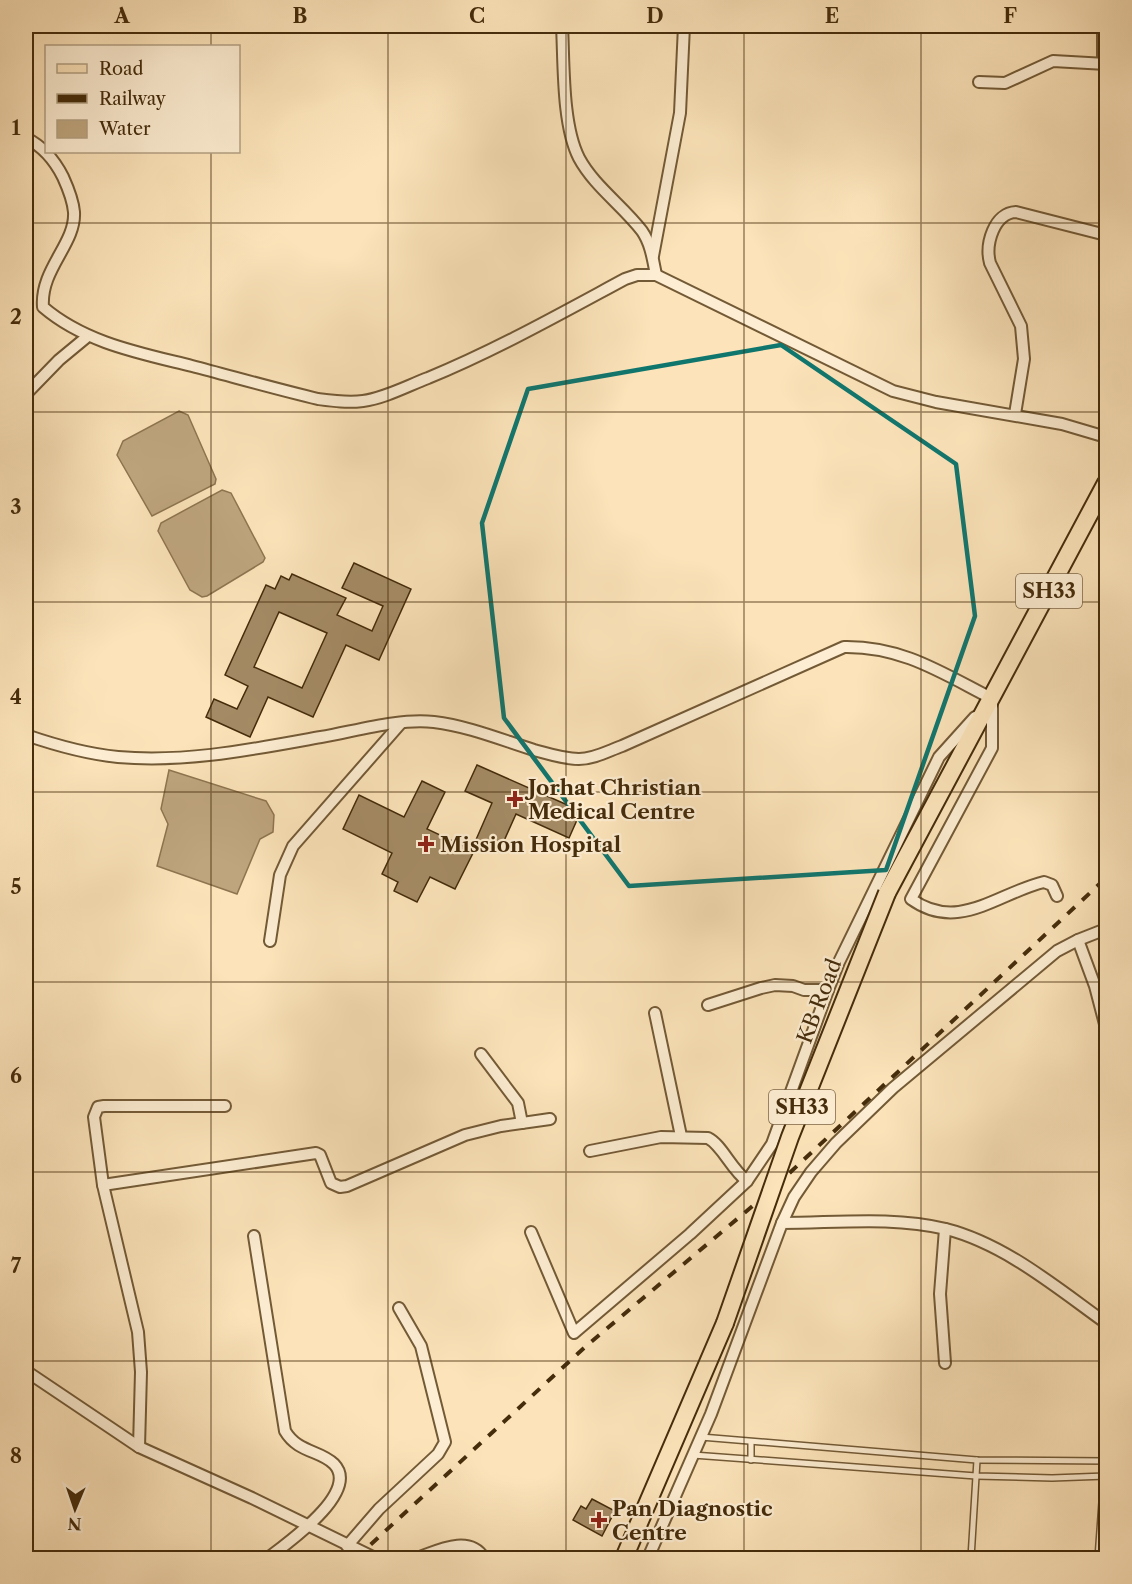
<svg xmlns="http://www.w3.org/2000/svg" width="1132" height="1584" viewBox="0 0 1132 1584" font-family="'Libre Caslon Text',serif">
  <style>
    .water { fill: #bea57e; stroke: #8e7550; stroke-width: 1.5 }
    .building { fill: #a48b65; stroke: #452c0b; stroke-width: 1.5; fill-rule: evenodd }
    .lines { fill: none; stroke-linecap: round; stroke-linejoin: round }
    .service-casing { stroke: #735a36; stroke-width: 8 }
    .minor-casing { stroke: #735a36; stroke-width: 14 }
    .primary-casing { stroke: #452c0b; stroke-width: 20 }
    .service { stroke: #fdedd2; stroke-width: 5 }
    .minor { stroke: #fdedd2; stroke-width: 10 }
    .primary { stroke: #fce3b9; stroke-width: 16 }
    .rail { stroke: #452c0b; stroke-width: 4; stroke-dasharray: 10 10; stroke-linecap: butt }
    .primary-bridge-casing { stroke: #452c0b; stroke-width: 20; stroke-linecap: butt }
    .primary-bridge { stroke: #fce3b9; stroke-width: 16 }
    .marked { fill: none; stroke: #0f766e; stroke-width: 4.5; stroke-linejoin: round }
    .grid { fill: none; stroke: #452c0b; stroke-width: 1.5; stroke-opacity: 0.55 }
    .poi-dot { fill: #8f2418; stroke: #fdedd2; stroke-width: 2 }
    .labels { text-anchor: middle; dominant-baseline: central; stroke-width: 4.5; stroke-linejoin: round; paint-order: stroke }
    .shield { fill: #fdedd2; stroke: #7c6647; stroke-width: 1.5 }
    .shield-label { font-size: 20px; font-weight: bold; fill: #452c0b }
    .poi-label { font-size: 21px; font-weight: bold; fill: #452c0b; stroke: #fdedd2; text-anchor: start }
    .street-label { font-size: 21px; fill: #452c0b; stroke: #fdedd2 }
    .neatline { fill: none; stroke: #452c0b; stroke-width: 2 }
    .grid-label { font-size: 20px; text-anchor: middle; font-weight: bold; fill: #452c0b }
  </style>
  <rect width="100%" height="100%" fill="#fce3b9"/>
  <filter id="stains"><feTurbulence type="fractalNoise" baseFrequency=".00333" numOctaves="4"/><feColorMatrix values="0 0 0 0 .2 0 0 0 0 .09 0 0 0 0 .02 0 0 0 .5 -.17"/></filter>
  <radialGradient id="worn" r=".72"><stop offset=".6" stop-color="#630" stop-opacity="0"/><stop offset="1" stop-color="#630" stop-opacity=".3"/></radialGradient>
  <g class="water">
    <path d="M179,411L188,415L216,479L215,484L152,516L117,455L123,441Z"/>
    <path d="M222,490L231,493L265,558L263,562L207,596L202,597L190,590L158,531L161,523Z"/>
    <path d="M169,770L266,801L274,815L273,832L260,839L237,894L157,866L168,824L161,809Z"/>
  </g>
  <g class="building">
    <path d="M354,563L411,589L379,660L346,645L313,717L268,697L250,737L206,717L214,699L237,709L248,686L225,675L266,585L275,589L281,576L289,580L292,574L346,598L337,615L372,631L383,606L342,588ZM279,612L327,633L302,688L254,667Z"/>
    <path d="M477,765L581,811L569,838L516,814L499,852L475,842L492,803L465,791Z"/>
    <path d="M422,781L445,792L427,829L474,851L455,889L430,877L417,902L394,891L398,882L382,874L392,853L343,829L359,795L404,817Z"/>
    <path d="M592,1499L615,1511L602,1536L573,1520L581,1506L586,1509Z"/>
  </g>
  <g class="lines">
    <defs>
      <g id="service">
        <path d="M701,1437L977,1460L1106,1461"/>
        <path d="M751,1442V1460"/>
        <path d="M693,1455L976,1476L1052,1478L1106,1476"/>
        <path d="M971,1558L977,1460"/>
        <path d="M1098,1558L1105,1461"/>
      </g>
      <g id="minor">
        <path d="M562,26C564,63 562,125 579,158C594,186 623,206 642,231C651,244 653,260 656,275"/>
        <path d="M1103,26V56L1106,64"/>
        <path d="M979,82L1005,83L1053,61L1106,64"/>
        <path d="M26,138C42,146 55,161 63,177C68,188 73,200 74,212C76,244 40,269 43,307C85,343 140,353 192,366C234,377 276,389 318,399C333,401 347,403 363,401C385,398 407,386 428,378C496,350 560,314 625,279L637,275H656L893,391L936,402L1062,424L1106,437"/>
        <path d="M653,256L680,113L684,26"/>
        <path d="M26,394L59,360L88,336"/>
        <path d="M1015,414L1024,359L1021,326L990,263C985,244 994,213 1016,212L1106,235"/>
        <path d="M992,702V748L911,899C958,933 998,893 1044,882L1052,885L1057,896"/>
        <path d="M26,735C55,745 87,754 118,757C187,763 254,749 321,737C356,731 399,718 434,722C468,726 502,740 534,750C549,754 563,759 579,759C594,759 608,751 622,746L844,647C902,646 942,673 991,698"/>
        <path d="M1078,940L1095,986L1106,1028"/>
        <path d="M270,941L280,875L293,846L401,723"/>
        <path d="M708,1005L761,988L775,985L793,986L804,990H828L839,962L939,757L975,717"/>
        <path d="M655,1013L681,1136"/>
        <path d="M481,1054L518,1103L522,1123"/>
        <path d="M590,1151L661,1137L708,1138C722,1145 731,1169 747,1181"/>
        <path d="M103,1185L316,1153L320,1155L331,1183L340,1187L347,1186L465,1135L501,1126L550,1119"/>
        <path d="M782,1223L794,1197L811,1172L836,1143L893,1088L1057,951L1078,940L1106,929"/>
        <path d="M531,1232L574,1333L690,1234L747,1181L772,1144L828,990"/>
        <path d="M254,1236L285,1431C298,1453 320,1450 334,1464C361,1492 286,1544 268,1558"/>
        <path d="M945,1363L940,1294L945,1229"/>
        <path d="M26,1371L139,1447L252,1498L375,1558"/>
        <path d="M139,1447L141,1372L138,1332L103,1185L94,1117L98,1107L104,1106H225"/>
        <path d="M347,1546L379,1509L438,1454L445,1442L421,1346L399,1308"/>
        <path d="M417,1558C437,1551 469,1534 484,1558"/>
        <path d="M648,1558L711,1414L782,1223C835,1223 893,1216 946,1229C1005,1244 1057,1288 1106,1323"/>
      </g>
      <g id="primary">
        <path d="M887,893L1106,483"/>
        <path d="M624,1558L725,1323"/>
      </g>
    </defs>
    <use href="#service" class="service-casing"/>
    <use href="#minor" class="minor-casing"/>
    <use href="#primary" class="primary-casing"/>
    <use href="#service" class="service"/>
    <use href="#minor" class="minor"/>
    <use href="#primary" class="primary"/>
    <path class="rail" d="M356,1558L585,1347L768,1193L1106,878"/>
    <defs>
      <path id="primary-bridge" d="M725,1323L790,1137L887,893"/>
    </defs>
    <use href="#primary-bridge" class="primary-bridge-casing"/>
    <use href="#primary-bridge" class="primary-bridge"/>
  </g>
  <path class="marked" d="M781,345L956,464L975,616L886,870L629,886L504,718L482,523L528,389Z"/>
  <path class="grid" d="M211,26V46M388,26V1558M566,26V1558M744,26V1558M921,26V1558M211,152V1558M26,223H1106M26,412H1106M26,602H1106M26,792H1106M26,982H1106M26,1172H1106M26,1361H1106"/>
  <g class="poi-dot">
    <path d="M512 790h6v6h6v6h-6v6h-6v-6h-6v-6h6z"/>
    <path d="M423 835h6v6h6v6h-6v6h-6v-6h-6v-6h6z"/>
    <path d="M596 1511h6v6h6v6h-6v6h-6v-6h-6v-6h6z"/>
  </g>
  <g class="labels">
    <g class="shield">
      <rect x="1016" y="574" width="66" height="34" rx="4.5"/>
      <rect x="769" y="1090" width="66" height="34" rx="4.5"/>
    </g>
    <g class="shield-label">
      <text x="1049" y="591">SH33</text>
      <text x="802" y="1107">SH33</text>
    </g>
    <g class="poi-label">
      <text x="528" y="787">Jorhat Christian<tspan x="528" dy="24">Medical Centre</tspan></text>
      <text x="440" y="844">Mission Hospital</text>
      <text x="612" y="1508">Pan Diagnostic<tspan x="612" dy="24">Centre</tspan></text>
    </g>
    <g class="street-label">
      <text transform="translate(819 1001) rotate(-69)">KB Road</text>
    </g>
  </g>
  <rect width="1132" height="1584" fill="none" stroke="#fce3b9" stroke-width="66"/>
  <rect x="45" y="45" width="195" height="108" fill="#fdedd2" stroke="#b3a082" stroke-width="1.5"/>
  <rect x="57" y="64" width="30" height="9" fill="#fce3b9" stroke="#b3a082" stroke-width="1.5"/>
  <text x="99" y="75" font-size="18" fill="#452c0b">Road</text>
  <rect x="57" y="94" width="30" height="9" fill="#452c0b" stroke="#b3a082" stroke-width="1.5"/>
  <text x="99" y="105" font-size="18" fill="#452c0b">Railway</text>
  <rect x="57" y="120" width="30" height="18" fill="#bea57e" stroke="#b3a082" stroke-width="1.5"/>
  <text x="99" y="135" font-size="18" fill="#452c0b">Water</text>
  <g transform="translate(75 1509) rotate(182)" stroke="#fdedd2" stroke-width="4.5" paint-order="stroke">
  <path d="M0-4.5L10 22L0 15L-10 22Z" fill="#452c0b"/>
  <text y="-9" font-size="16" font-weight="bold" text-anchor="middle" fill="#452c0b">N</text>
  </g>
  <rect x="33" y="33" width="1066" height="1518" class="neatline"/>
  <g class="grid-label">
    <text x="122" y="23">A</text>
    <text x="300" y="23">B</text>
    <text x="477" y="23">C</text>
    <text x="655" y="23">D</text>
    <text x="832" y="23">E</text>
    <text x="1010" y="23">F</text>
    <text x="16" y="135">1</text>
    <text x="16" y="324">2</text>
    <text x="16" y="514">3</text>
    <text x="16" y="704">4</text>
    <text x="16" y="894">5</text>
    <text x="16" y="1083">6</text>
    <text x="16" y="1273">7</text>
    <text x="16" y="1463">8</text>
  </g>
  <rect width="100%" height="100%" filter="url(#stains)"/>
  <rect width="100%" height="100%" fill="url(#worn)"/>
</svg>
